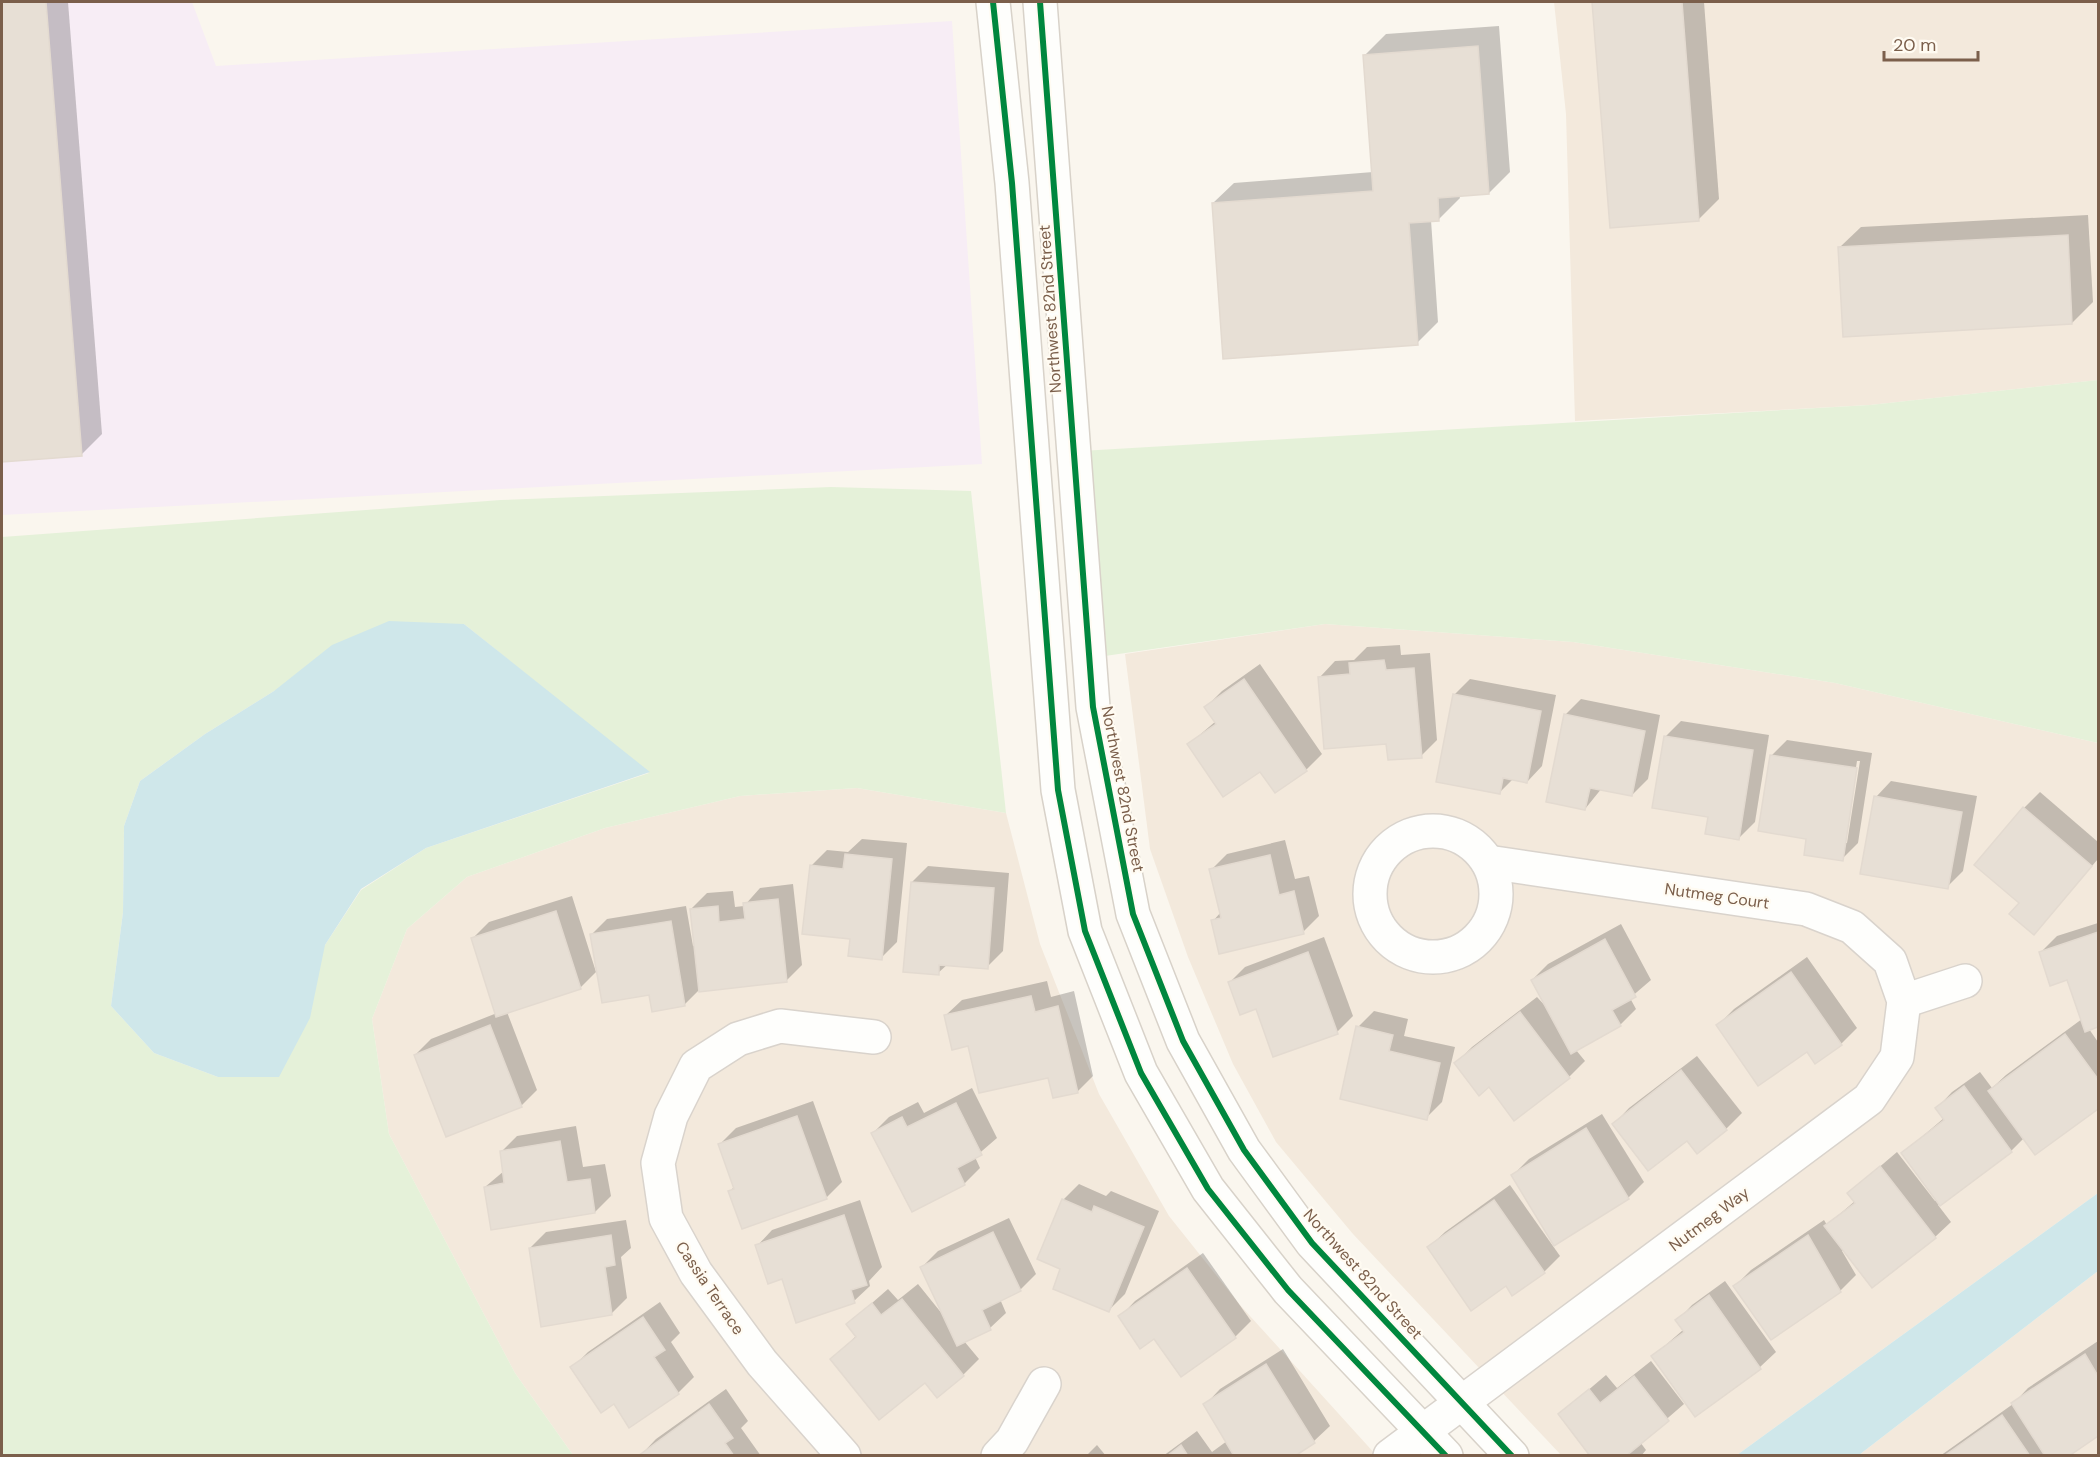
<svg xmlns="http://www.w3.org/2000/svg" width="2100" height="1457" viewBox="0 0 2100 1457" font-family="'DM Sans',sans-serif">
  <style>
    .residential { fill: #f3e9dc }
    .education { fill: #f7edf5 }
    .green { fill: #e5f1d9; fill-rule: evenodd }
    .water { fill: #cfe7ea }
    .shadow { fill: #0003; fill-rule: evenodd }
    .building { fill: #e7dfd5; stroke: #e3dad0; stroke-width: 1.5 }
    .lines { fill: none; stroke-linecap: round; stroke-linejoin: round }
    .street-casing { stroke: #d9d3cc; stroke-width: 36 }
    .secondary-casing { stroke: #d8d2c9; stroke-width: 36 }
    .street { stroke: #fefefc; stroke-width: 33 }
    .secondary { stroke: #fefefc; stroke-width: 33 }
    .cycleway-casing { stroke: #fffbf2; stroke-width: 10 }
    .cycleway { stroke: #00873e; stroke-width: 6 }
    .labels { text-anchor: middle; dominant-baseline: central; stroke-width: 4.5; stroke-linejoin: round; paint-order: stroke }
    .street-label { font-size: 16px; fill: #7b5f4b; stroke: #fffbf2 }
  </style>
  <rect width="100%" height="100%" fill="#faf6ee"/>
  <g class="residential">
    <path d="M1554,2H2098V380L1870,405L1575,421L1566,114Z"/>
    <path d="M1325,624L1573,642L1835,683L2098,743V1193L1737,1455H1561L1353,1234L1276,1142L1233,1064L1188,957L1150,849L1125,654Z"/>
    <path d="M857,788L1006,813L1040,944L1099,1094L1169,1216L1240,1305L1376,1455H573L515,1373L389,1134L372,1019L407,929L467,877L605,828L740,796Z"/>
    <path d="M2098,1271V1455H1859Z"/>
  </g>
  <path class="education" d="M2,2H192L216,66L952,21L982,464L2,515Z"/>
  <g class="green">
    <path d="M2098,380V743L1835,683L1573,642L1325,624L1098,657L1081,451L1870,405Z"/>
    <path d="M831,487L971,491L1006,813L857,788L740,796L605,828L467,877L407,929L372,1019L389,1134L515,1373L573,1455L2,1456V537L501,500ZM464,624L649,773L426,848L361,890L325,945L218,1077L154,1053L111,1006L123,912L124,826L140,781L205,734L274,691Z"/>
  </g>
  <g class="water">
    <path d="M389,621L464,624L650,772L426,848L361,889L325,945L310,1018L279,1077H218L154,1053L111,1006L123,912L124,826L140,781L205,734L274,691L332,645Z"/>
    <path d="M2098,1193V1271L1859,1455H1737Z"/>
  </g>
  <g class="shadow">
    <path d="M2,2H68L102,434L81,455L2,461Z"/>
    <path d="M1594,2H1704L1719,199L1698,220L1611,227Z"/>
    <path d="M1499,26L1510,172L1489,193L1459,195L1460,198L1439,219L1431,220L1438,322L1417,343L1213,203L1234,183L1373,172L1365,55L1386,34Z"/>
    <path d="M2088,215L2093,302L2072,323L1840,247L1861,227Z"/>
    <path d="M1400,645L1401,655L1430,653L1437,740L1421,756L1388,742L1320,677L1335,661L1354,660L1367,647Z"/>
    <path d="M1260,664L1322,754L1306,770H1260L1189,744L1216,721L1206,707L1222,691Z"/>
    <path d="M1470,679L1556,695L1542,766L1527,782L1513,779L1499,793L1454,695Z"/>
    <path d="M1581,699L1660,715L1648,779L1632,795L1602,788L1585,809L1565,715Z"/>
    <path d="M1681,721L1769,735L1755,822L1739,838L1709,816L1665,737Z"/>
    <path d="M1787,740L1872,753L1858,843L1842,859L1808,838L1771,756ZM1857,761H1860L1847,843H1844Z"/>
    <path d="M1891,781L1977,796L1963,871L1947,887L1876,797Z"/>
    <path d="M2040,792L2098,842V859L2034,933L2021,902L2024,808Z"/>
    <path d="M862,839L907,843L897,942L881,958L851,938L811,866L827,850L848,852Z"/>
    <path d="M1285,840L1295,879L1309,876L1319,916L1303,932L1213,921L1221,912L1211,870L1227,854Z"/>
    <path d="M928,866L1009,873L1003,951L987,967L948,964L938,973L912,882Z"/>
    <path d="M793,884L802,965L786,981L699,990L684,1005L650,993L591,935L607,919L686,906L693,946L695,945L691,909L707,893L733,891L735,907L744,906L760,888Z"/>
    <path d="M572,896L596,972L580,988L507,1012L537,1090L521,1106L415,1055L431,1039L497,1013L473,938L489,922Z"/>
    <path d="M2098,923V1026L2089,1029L2098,1042V1107L2035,1153L2024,1138L2011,1151L1938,1205L1951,1222L1935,1237L1842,1251L1856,1275L1840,1291L1772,1338L1735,1286L1751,1270L1824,1220L1827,1225L1855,1201L1849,1193L1897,1152L1935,1201L1937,1200L1903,1153L1944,1118L1937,1108L1952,1092L1980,1072L1992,1088L2006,1075L2082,1019L2068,978L2041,952L2057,936Z"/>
    <path d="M1621,924L1651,980L1630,998L1636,1009L1620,1025L1576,1050L1585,1061L1569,1077L1490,1085L1456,1063L1472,1047L1537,997L1549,1010L1532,980L1548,964Z"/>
    <path d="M1324,937L1353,1016L1337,1032L1257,1007L1230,982L1245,967Z"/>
    <path d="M1807,957L1857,1028L1841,1044L1816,1062L1807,1050L1718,1025L1734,1009Z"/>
    <path d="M1047,981L1051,997L1074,991L1093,1076L1077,1092L1049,1076L969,1045L946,1015L962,1000Z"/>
    <path d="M1374,1011L1408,1019L1404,1036L1455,1047L1442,1102L1426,1118L1358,1027Z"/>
    <path d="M1697,1056L1742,1113L1726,1129L1687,1138L1614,1124L1629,1108Z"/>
    <path d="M972,1088L997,1138L975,1157L980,1168L964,1184L873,1133L889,1117L918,1102L924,1113Z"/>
    <path d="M813,1101L842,1182L826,1198L730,1191L735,1186L720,1144L736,1128Z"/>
    <path d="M1602,1114L1644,1182L1628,1198L1554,1244L1513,1175L1529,1159Z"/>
    <path d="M576,1126L583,1167L605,1164L611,1196L595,1212L485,1187L504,1171L501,1152L517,1136Z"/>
    <path d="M1079,1184L1106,1196L1111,1191L1159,1211L1125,1294L1109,1310L1062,1268L1063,1200Z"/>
    <path d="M1510,1185L1560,1256L1544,1272L1506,1284L1429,1247L1445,1232Z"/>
    <path d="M860,1200L882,1267L869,1281L870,1286L854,1301L783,1278L757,1246L772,1230Z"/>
    <path d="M1009,1218L1036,1274L1020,1290L1000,1299L1006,1313L990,1328L964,1341L979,1359L963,1375L925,1381L832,1359L857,1335L848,1324L888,1289L898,1300L918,1284L943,1315L922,1267L938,1251Z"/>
    <path d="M626,1220L631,1248L621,1257L627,1298L611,1314L530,1248L546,1232Z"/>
    <path d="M1203,1253L1251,1321L1235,1337L1120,1317L1135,1301Z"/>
    <path d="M1725,1281L1776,1352L1760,1367L1695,1414L1653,1356L1683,1330L1677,1321L1692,1305Z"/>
    <path d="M660,1302L680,1333L671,1342L694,1377L678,1393L572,1368L588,1352Z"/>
    <path d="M2098,1341V1434L2066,1456H1940L2013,1404L2028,1388Z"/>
    <path d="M1283,1349L1330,1426L1314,1441L1292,1456H1163L1197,1431L1212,1452L1227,1441L1205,1405L1220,1389Z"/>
    <path d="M1651,1361L1684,1404L1640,1442L1646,1450L1641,1456H1591L1560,1414L1606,1375L1617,1388Z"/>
    <path d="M726,1389L748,1421L741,1428L761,1456H640L656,1439Z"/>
    <path d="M1097,1445L1106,1456H1086Z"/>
  </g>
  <g class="building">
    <path d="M2,2H46L82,456L2,462Z"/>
    <path d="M1592,2H1682L1699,221L1610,228Z"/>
    <path d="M1478,46L1489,194L1438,198L1439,221L1409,223L1418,345L1223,359L1212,203L1373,191L1363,55Z"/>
    <path d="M2068,235L2072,324L1843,337L1838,247Z"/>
    <path d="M1384,660L1386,670L1414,668L1422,758L1388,760L1386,744L1324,749L1318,677L1350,674L1349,663Z"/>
    <path d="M1244,679L1307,771L1275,793L1260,772L1223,797L1187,744L1216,724L1204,707Z"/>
    <path d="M1453,694L1541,711L1527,783L1503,778L1500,794L1436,782Z"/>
    <path d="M1564,714L1645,731L1632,796L1590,788L1585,810L1546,802Z"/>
    <path d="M1664,736L1753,750L1739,840L1705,834L1708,817L1652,808Z"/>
    <path d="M1770,755L1857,768L1843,861L1804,855L1806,839L1758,831Z"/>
    <path d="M1874,796L1962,812L1948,889L1860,874Z"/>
    <path d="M2023,807L2092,866L2034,935L2009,914L2019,903L1974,865Z"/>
    <path d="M845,854L892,859L882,960L848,956L850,939L802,934L810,865L843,869Z"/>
    <path d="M1270,855L1279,895L1294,891L1304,934L1219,954L1211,920L1221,918L1209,869Z"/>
    <path d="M911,882L994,888L988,969L939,965V975L903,972Z"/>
    <path d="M778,899L787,982L699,992L690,909L718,906L719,922L745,919L743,903Z"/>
    <path d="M556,911L581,989L496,1017L471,938Z"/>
    <path d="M671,921L685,1006L652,1012L649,995L602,1003L590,934Z"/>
    <path d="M2098,932V1027L2085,1032L2067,980L2050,986L2039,952Z"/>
    <path d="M1605,939L1636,997L1612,1010L1621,1026L1571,1054L1531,980Z"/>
    <path d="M1308,952L1338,1034L1273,1057L1256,1009L1240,1015L1228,982Z"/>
    <path d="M1791,972L1842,1045L1815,1064L1807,1052L1758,1086L1716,1025Z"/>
    <path d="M1031,996L1035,1012L1058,1006L1078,1093L1053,1098L1048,1078L979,1093L968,1046L952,1050L944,1015Z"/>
    <path d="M1520,1012L1570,1078L1514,1121L1489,1087L1479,1096L1454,1063Z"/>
    <path d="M490,1025L522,1107L446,1137L414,1055Z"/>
    <path d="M1356,1026L1393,1035L1389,1051L1440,1063L1427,1120L1340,1099Z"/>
    <path d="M2065,1034L2098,1079V1109L2035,1155L1988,1091Z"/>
    <path d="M1681,1070L1727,1130L1697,1154L1687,1141L1648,1171L1612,1124Z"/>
    <path d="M1964,1086L2012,1152L1940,1206L1901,1153L1944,1120L1935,1108Z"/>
    <path d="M956,1103L982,1155L957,1168L965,1185L912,1212L871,1133L902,1117L907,1127Z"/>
    <path d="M797,1116L827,1199L742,1229L728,1191L734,1189L718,1144Z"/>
    <path d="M1586,1128L1629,1199L1554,1246L1511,1175Z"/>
    <path d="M560,1141L567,1182L590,1179L595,1213L491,1230L484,1187L504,1183L500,1151Z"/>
    <path d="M1880,1166L1936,1238L1872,1288L1824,1226L1855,1203L1847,1193Z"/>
    <path d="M1062,1199L1092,1212L1094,1206L1144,1227L1109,1312L1053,1289L1060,1269L1037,1259Z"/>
    <path d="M1494,1200L1545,1273L1512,1296L1506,1286L1471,1311L1427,1247Z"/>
    <path d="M844,1215L867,1285L851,1290L855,1303L796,1323L782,1279L768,1284L755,1245Z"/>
    <path d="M993,1232L1021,1291L982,1310L991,1330L957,1346L920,1267Z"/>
    <path d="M611,1235L615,1265L605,1267L612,1315L541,1327L529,1248Z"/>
    <path d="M1808,1235L1841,1292L1771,1340L1733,1286Z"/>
    <path d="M1187,1268L1236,1338L1181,1377L1154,1339L1140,1349L1118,1316Z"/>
    <path d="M1709,1295L1761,1369L1695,1417L1651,1356L1684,1332L1675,1320Z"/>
    <path d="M902,1299L964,1376L937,1398L925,1383L879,1420L830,1359L856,1337L846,1324L872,1303L881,1315Z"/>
    <path d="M643,1317L665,1350L654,1357L679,1394L629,1428L614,1404L601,1413L570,1367Z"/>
    <path d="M2085,1354L2098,1376V1436L2069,1456H2045L2011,1403Z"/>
    <path d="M1266,1364L1315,1443L1295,1456H1234L1203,1404Z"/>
    <path d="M1634,1376L1669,1421L1626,1456H1590L1558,1414L1589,1389L1600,1403Z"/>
    <path d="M709,1404L733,1438L725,1443L734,1456H638Z"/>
    <path d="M2002,1415L2030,1456H1944Z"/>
    <path d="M1181,1445L1188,1456H1167Z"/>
  </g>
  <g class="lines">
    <defs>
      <g id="street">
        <circle cx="1433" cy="894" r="63"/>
        <path d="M1904,1001L1965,981"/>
        <path d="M844,1456L762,1363L696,1273L666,1218L658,1163L671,1116L696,1066L738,1039L780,1026L874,1037"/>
        <path d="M998,1456L1012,1441L1044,1384"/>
        <path d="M1390,1456L1869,1099L1897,1057L1904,1001L1890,961L1852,927L1806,909L1488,862"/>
      </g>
      <g id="secondary">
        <path d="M993,2L1012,183L1058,790L1085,931L1141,1073L1208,1189L1288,1290L1446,1456"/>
        <path d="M1040,2L1093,707L1133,914L1183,1041L1244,1150L1312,1243L1512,1456"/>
      </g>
    </defs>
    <use href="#street" class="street-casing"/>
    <use href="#secondary" class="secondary-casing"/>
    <use href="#street" class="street"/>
    <use href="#secondary" class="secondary"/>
    <defs>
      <g id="cycleway">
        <path d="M993,2L1012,183L1058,790L1085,931L1141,1073L1208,1189L1288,1290L1446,1456"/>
        <path d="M1040,2L1093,707L1133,914L1183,1041L1244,1150L1312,1243L1512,1456"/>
      </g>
    </defs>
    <use href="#cycleway" class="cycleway-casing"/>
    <use href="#cycleway" class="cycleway"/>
  </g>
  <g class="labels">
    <g class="street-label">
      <text transform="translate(1050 309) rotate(-94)">Northwest 82nd Street</text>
      <text transform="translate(1123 789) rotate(79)">Northwest 82nd Street</text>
      <text transform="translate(1717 896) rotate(8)">Nutmeg Court</text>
      <text transform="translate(1709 1219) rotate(-37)">Nutmeg Way</text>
      <text transform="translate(1363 1274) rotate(48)">Northwest 82nd Street</text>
      <text transform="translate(710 1288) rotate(56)">Cassia Terrace</text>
    </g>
  </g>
  <rect width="2100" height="1457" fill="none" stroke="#7b5f4b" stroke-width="6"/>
  <path d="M1884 51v9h94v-9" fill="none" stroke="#7b5f4b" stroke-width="3"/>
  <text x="1893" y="51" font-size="18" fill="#7b5f4b" stroke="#fffbf2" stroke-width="4.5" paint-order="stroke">20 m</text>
</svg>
